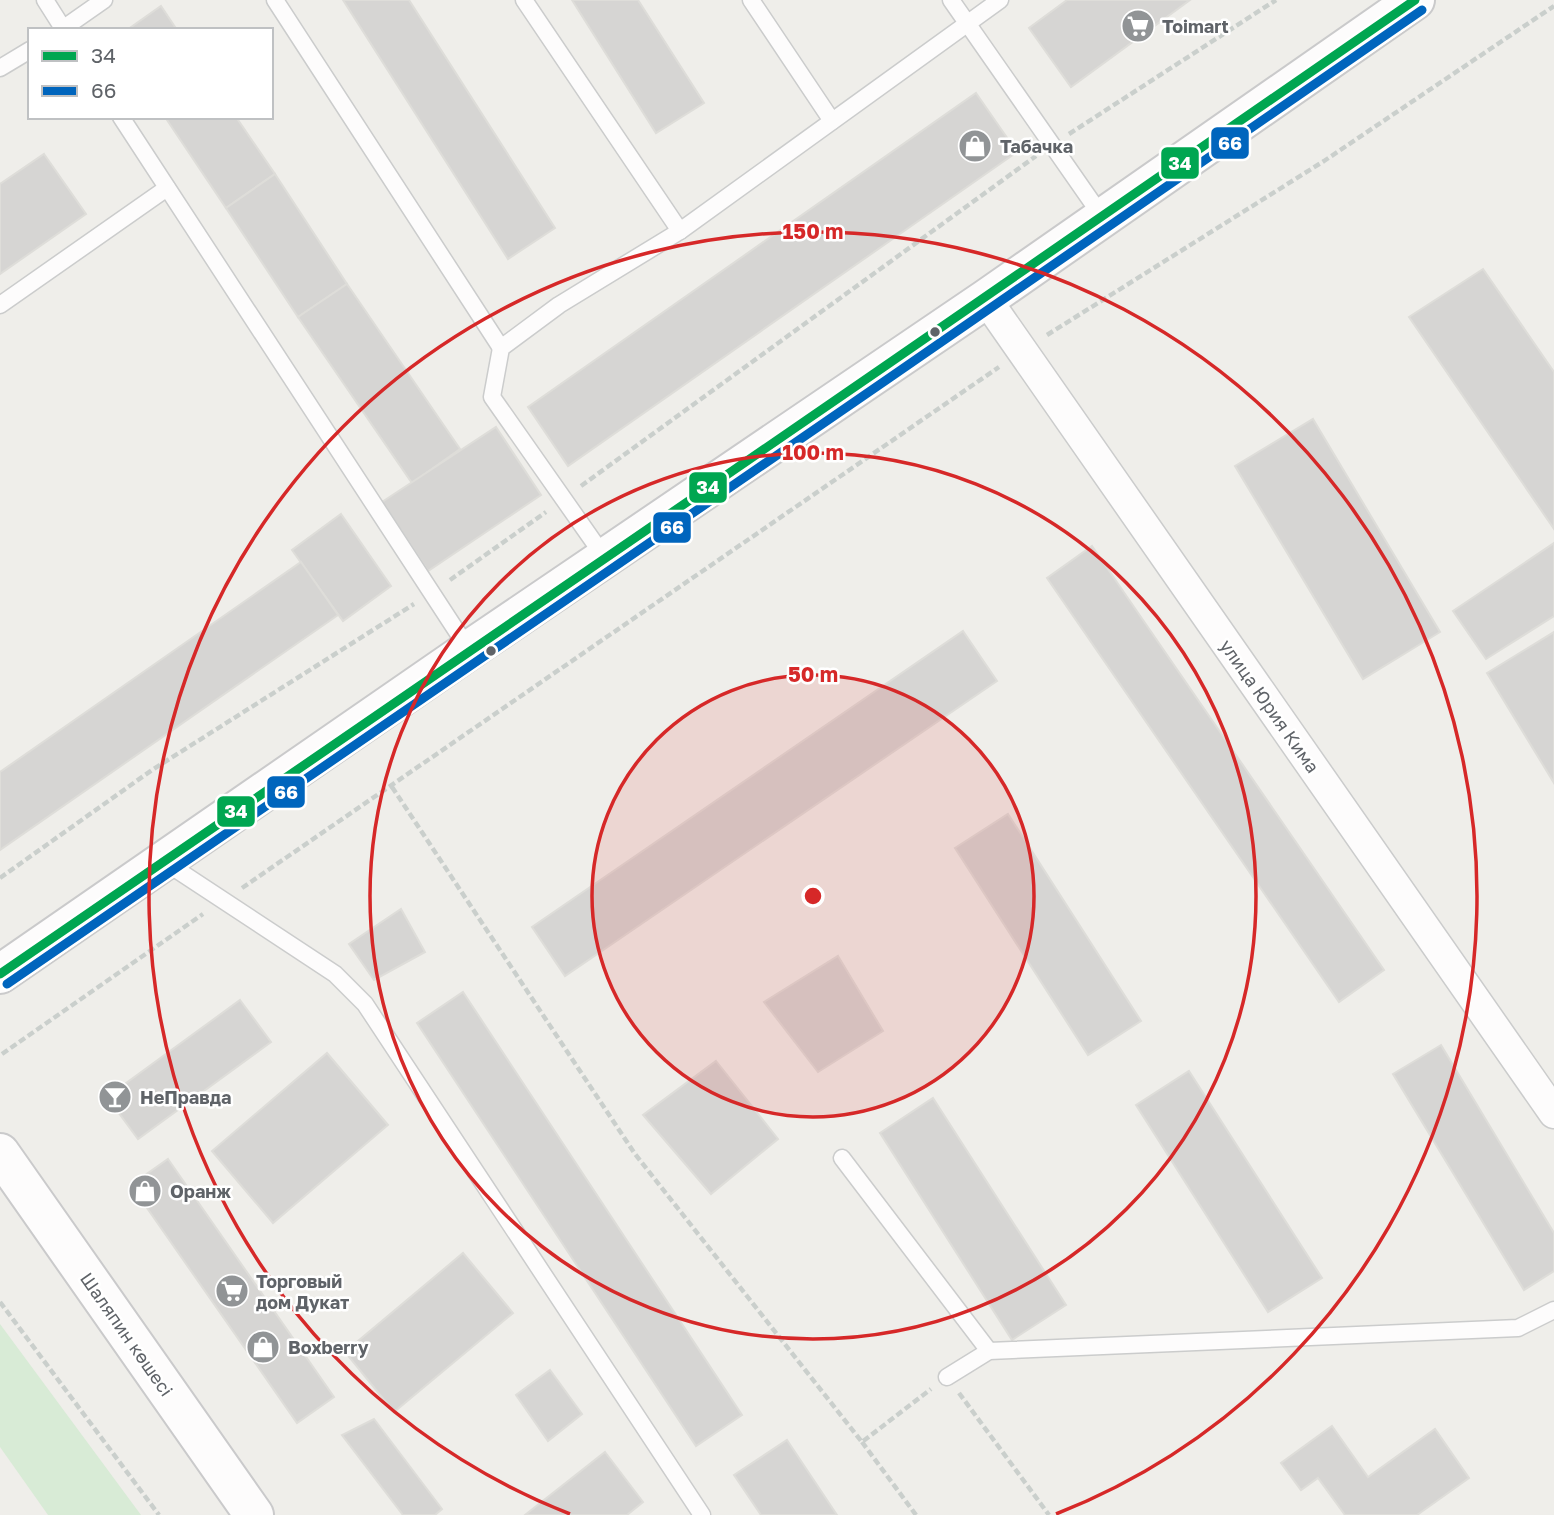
<svg xmlns="http://www.w3.org/2000/svg" width="1554" height="1515" viewBox="0 0 1554 1515" font-family="'Golos Text',sans-serif">
  <style>
    .green { fill: #d8ebd6 }
    .building { fill: #d6d5d3; stroke: #deddd9; stroke-width: 2 }
    .lines { fill: none; stroke-linecap: round; stroke-linejoin: round }
    .lane-casing { stroke: #cbcccc; stroke-width: 19 }
    .street-casing { stroke: #cbcccc; stroke-width: 33 }
    .secondary-casing { stroke: #cacacb; stroke-width: 42 }
    .path { stroke: #cacfcc; stroke-width: 4.5; stroke-dasharray: 7 3.5; stroke-linecap: butt }
    .lane { stroke: #fdfcfc; stroke-width: 16 }
    .street { stroke: #fdfcfc; stroke-width: 30 }
    .secondary { stroke: #fdfcfc; stroke-width: 38 }
    .bus-1-casing { stroke: #fff; stroke-width: 14 }
    .bus-2-casing { stroke: #fff; stroke-width: 14 }
    .bus-1 { stroke: #00a651; stroke-width: 9 }
    .bus-2 { stroke: #0065bd; stroke-width: 9 }
    .ring { fill: none; stroke: #d62828; stroke-width: 3.5 }
    .bus-dot { fill: #5f6368; stroke: #fff; stroke-width: 2.5 }
    .labels { text-anchor: middle; dominant-baseline: central; stroke-width: 5; stroke-linejoin: round; paint-order: stroke }
    .poi-label { font-size: 18px; font-weight: bold; fill: #5f6368; stroke: #fff; text-anchor: start }
    .street-label { font-size: 18px; fill: #5f6368; stroke: #fff }
    .centre { fill: #d62828; stroke: #fff; stroke-width: 3.5 }
    .ring-label { font-size: 21px; text-anchor: middle; font-weight: bold; fill: #d62828; stroke: #fff; stroke-width: 5; stroke-linejoin: round; paint-order: stroke }
    .line-badge { stroke: #fff; stroke-width: 2.5 }
    .badge-label { font-size: 19px; text-anchor: middle; font-weight: bold; fill: #fff }
  </style>
  <rect width="100%" height="100%" fill="#efeeea"/>
  <path class="green" d="M0,1324L141,1515H48L0,1447Z"/>
  <g class="building">
    <path d="M343,0H409L555,228L508,259Z"/>
    <path d="M572,0H638L704,103L656,133Z"/>
    <path d="M1067,0H1190L1071,87L1029,28Z"/>
    <path d="M161,6L177,30H127Z"/>
    <path d="M976,93L1017,152L568,466L528,407Z"/>
    <path d="M165,117H236L275,174L226,208Z"/>
    <path d="M44,154L86,214L0,274V184Z"/>
    <path d="M275,174L347,284L298,317L226,208Z"/>
    <path d="M1483,269L1554,372V529L1409,317Z"/>
    <path d="M347,284L460,449L412,483L298,317Z"/>
    <path d="M1313,419L1440,632L1363,679L1235,466Z"/>
    <path d="M496,427L541,495L428,571L382,502Z"/>
    <path d="M341,514L391,586L343,621L292,550Z"/>
    <path d="M1554,543V616L1486,659L1453,611Z"/>
    <path d="M1092,546L1384,970L1339,1002L1047,578Z"/>
    <path d="M301,562L338,615L0,850V772Z"/>
    <path d="M963,631L997,681L565,976L532,927Z"/>
    <path d="M1554,632V783L1487,673Z"/>
    <path d="M1008,814L1141,1021L1088,1055L955,848Z"/>
    <path d="M401,909L425,952L374,980L349,944Z"/>
    <path d="M838,956L883,1031L818,1072L764,1002Z"/>
    <path d="M463,992L742,1415L696,1446L417,1023Z"/>
    <path d="M240,1000L271,1042L138,1139L107,1097Z"/>
    <path d="M1441,1045L1554,1233V1271L1524,1290L1393,1074Z"/>
    <path d="M327,1053L388,1125L273,1223L212,1151Z"/>
    <path d="M716,1061L778,1139L711,1194L643,1115Z"/>
    <path d="M1189,1071L1322,1278L1268,1312L1136,1105Z"/>
    <path d="M933,1098L1066,1305L1012,1340L880,1133Z"/>
    <path d="M168,1159L334,1397L297,1423L131,1185Z"/>
    <path d="M463,1253L513,1313L394,1412L345,1352Z"/>
    <path d="M550,1370L582,1414L548,1441L516,1395Z"/>
    <path d="M374,1419L442,1509L435,1515H403L342,1435Z"/>
    <path d="M1332,1426L1368,1477L1435,1429L1469,1478L1417,1515H1345L1318,1478L1301,1490L1281,1463Z"/>
    <path d="M787,1440L837,1515H761L734,1475Z"/>
    <path d="M605,1452L643,1502L627,1515H525Z"/>
  </g>
  <g class="lines">
    <defs>
      <g id="lane">
        <path d="M45,0L64,30"/>
        <path d="M275,0L501,348"/>
        <path d="M524,0L680,231"/>
        <path d="M751,0L832,121"/>
        <path d="M951,0L1103,218"/>
        <path d="M61,30L104,0"/>
        <path d="M0,68L30,50"/>
        <path d="M121,117L469,650"/>
        <path d="M0,305L167,188"/>
        <path d="M605,558L492,397L501,348L559,305L680,231L1000,0"/>
        <path d="M165,862L335,974L365,1004L702,1515"/>
        <path d="M842,1158L989,1351"/>
        <path d="M947,1377L989,1351L1518,1328L1554,1310"/>
      </g>
      <path id="street" d="M986,299L1554,1113"/>
      <g id="secondary">
        <path d="M0,974L469,650L986,299L1415,0"/>
        <path d="M0,1153L254,1515"/>
      </g>
    </defs>
    <use href="#lane" class="lane-casing"/>
    <use href="#street" class="street-casing"/>
    <use href="#secondary" class="secondary-casing"/>
    <g class="path">
      <path d="M1069,134L1276,0"/>
      <path d="M1047,335L1324,161L1554,6"/>
      <path d="M581,486L1036,156"/>
      <path d="M450,580L546,512"/>
      <path d="M392,787L635,1154L862,1442L931,1389"/>
      <path d="M0,878L152,770L414,604"/>
      <path d="M242,888L999,367"/>
      <path d="M2,1054L203,914"/>
      <path d="M0,1302L159,1515"/>
      <path d="M959,1393L1049,1515"/>
      <path d="M862,1442L916,1515"/>
    </g>
    <use href="#lane" class="lane"/>
    <use href="#street" class="street"/>
    <use href="#secondary" class="secondary"/>
    <defs>
      <path id="bus-1" d="M0,974C471,649 945,327 1415,0"/>
      <path id="bus-2" d="M7,984C478,659 952,337 1422,10"/>
    </defs>
    <use href="#bus-1" class="bus-1-casing"/>
    <use href="#bus-2" class="bus-2-casing"/>
    <use href="#bus-1" class="bus-1"/>
    <use href="#bus-2" class="bus-2"/>
  </g>
  <circle cx="813" cy="896" r="221" fill="#d62828" fill-opacity=".12"/>
  <g class="ring">
    <circle cx="813" cy="896" r="221"/>
    <circle cx="813" cy="896" r="443"/>
    <path d="M570 1514A664 664 0 1 1 1056 1514"/>
  </g>
  <defs>
    <symbol id="supermarket-disc" viewBox="-11 -11 22 22"><circle r="9.5" fill="#919496" stroke="#fff"/><path d="M-6-5.5h2.5l.6 2H6L4.5 2H-2.5L-4.4-4H-6ZM-1.5 3.2a1.3 1.3 0 1 0 .1 0ZM3 3.2a1.3 1.3 0 1 0 .1 0Z" fill="#fff"/></symbol>
    <symbol id="shop-disc" viewBox="-11 -11 22 22"><circle r="9.5" fill="#919496" stroke="#fff"/><path d="M-5-2.5h2.3a2.7 3.5 0 0 1 5.4 0H5L5.5 6h-11ZM-1.5-2.5h3a1.5 2.3 0 0 0-3 0Z" fill="#fff"/></symbol>
    <symbol id="bar-disc" viewBox="-11 -11 22 22"><circle r="9.5" fill="#919496" stroke="#fff"/><path d="M-6-5H6L.8 .8V4.5H3.5V6h-7V4.5H-.8V.8Z" fill="#fff"/></symbol>
  </defs>
  <g fill-rule="evenodd">
    <use href="#supermarket-disc" x="1119" y="7" width="38" height="38"/>
    <use href="#shop-disc" x="956" y="127" width="38" height="38"/>
    <use href="#bar-disc" x="96" y="1078" width="38" height="38"/>
    <use href="#shop-disc" x="126" y="1172" width="38" height="38"/>
    <use href="#supermarket-disc" x="213" y="1272" width="38" height="38"/>
    <use href="#shop-disc" x="244" y="1328" width="38" height="38"/>
  </g>
  <g class="bus-dot">
    <circle cx="935" cy="332" r="6"/>
    <circle cx="491" cy="651" r="6"/>
  </g>
  <g class="labels">
    <g class="poi-label">
      <text x="1162" y="26">Toimart</text>
      <text x="1000" y="146">Табачка</text>
      <text x="140" y="1097">НеПравда</text>
      <text x="170" y="1191">Оранж</text>
      <text x="256" y="1281">Торговый<tspan x="256" dy="21">дом Дукат</tspan></text>
      <text x="288" y="1347">Boxberry</text>
    </g>
    <g class="street-label">
      <text transform="translate(1270 706) rotate(55)">улица Юрия Кима</text>
      <text transform="translate(127 1334) rotate(55)">Шаляпин көшесі</text>
    </g>
  </g>
  <circle cx="813" cy="896" r="10" class="centre"/>
  <g class="ring-label">
    <text x="813" y="239">150 m</text>
    <text x="813" y="460">100 m</text>
    <text x="813" y="682">50 m</text>
  </g>
  <g class="line-badge">
    <rect x="1210" y="126" width="40" height="34" rx="7" fill="#0065bd"/>
    <rect x="1160" y="146" width="40" height="34" rx="7" fill="#00a651"/>
    <rect x="688" y="471" width="40" height="33" rx="7" fill="#00a651"/>
    <rect x="652" y="511" width="40" height="33" rx="7" fill="#0065bd"/>
    <rect x="266" y="775" width="40" height="34" rx="7" fill="#0065bd"/>
    <rect x="216" y="795" width="40" height="33" rx="7" fill="#00a651"/>
  </g>
  <g class="badge-label">
    <text x="1230" y="150">66</text>
    <text x="1180" y="170">34</text>
    <text x="708" y="494">34</text>
    <text x="672" y="534">66</text>
    <text x="286" y="799">66</text>
    <text x="236" y="818">34</text>
  </g>
  <rect x="28" y="28" width="245" height="91" fill="#ffffff" stroke="#bfc1c3" stroke-width="2"/>
  <rect x="42" y="51" width="35" height="10" fill="#00a651" stroke="#bfc1c3" stroke-width="2"/>
  <text x="91" y="63" font-size="21" fill="#5f6368">34</text>
  <rect x="42" y="86" width="35" height="10" fill="#0065bd" stroke="#bfc1c3" stroke-width="2"/>
  <text x="91" y="98" font-size="21" fill="#5f6368">66</text>
</svg>
